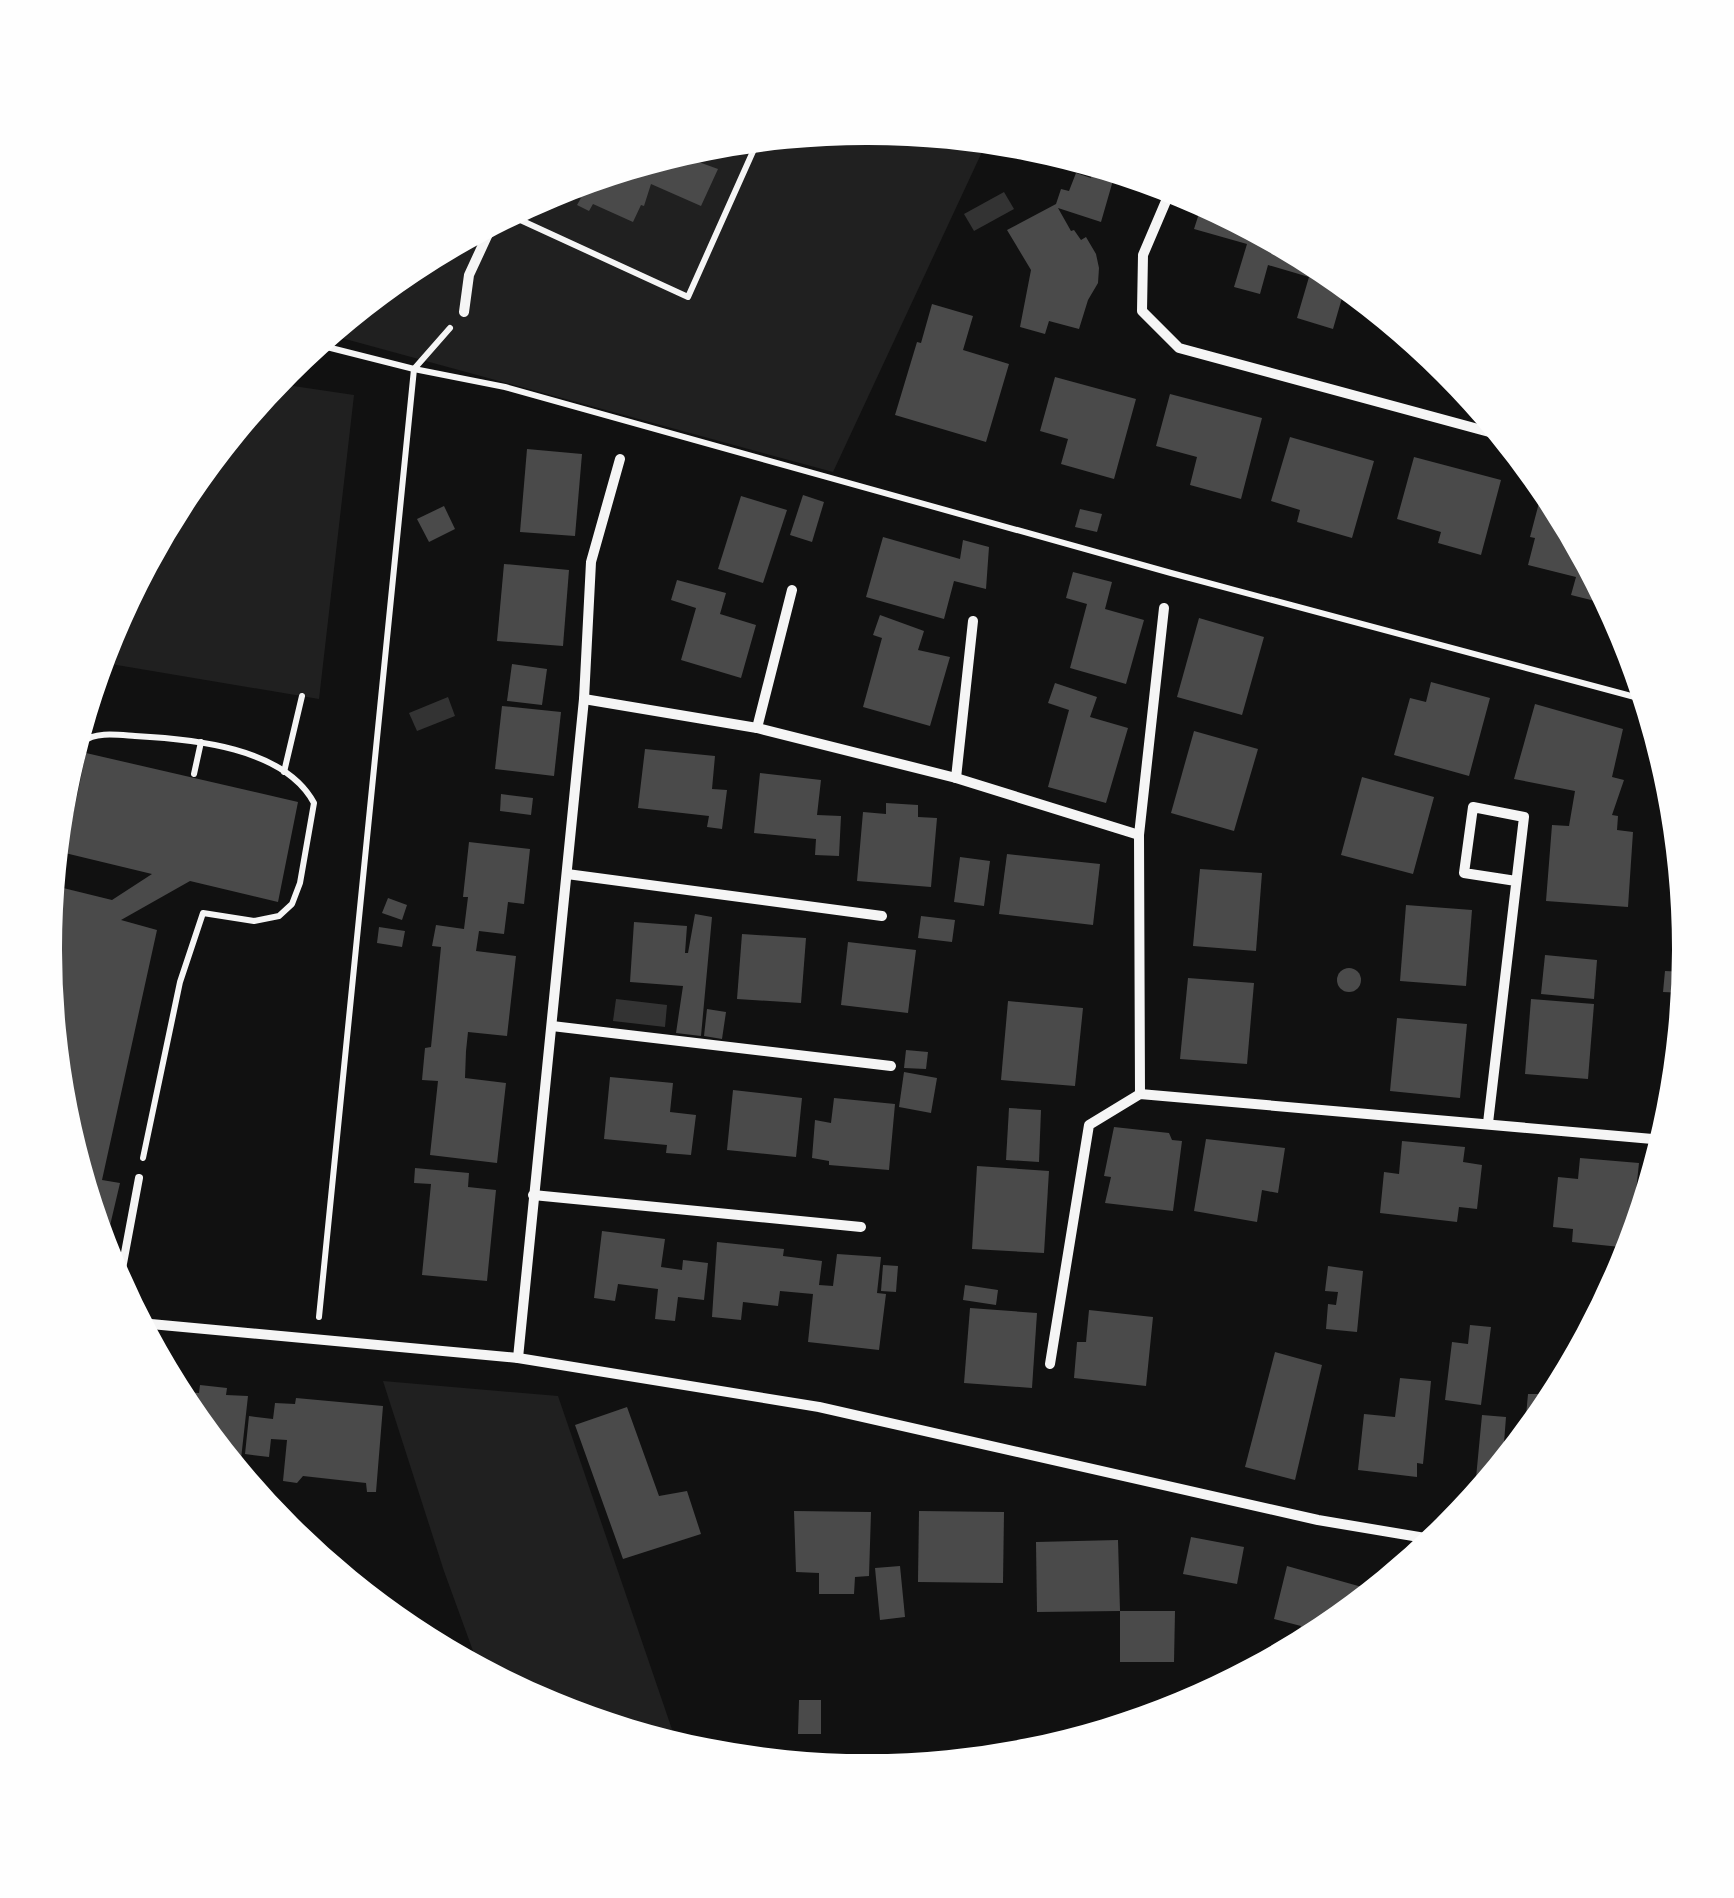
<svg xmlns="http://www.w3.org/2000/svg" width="1734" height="1898" viewBox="0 0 1734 1898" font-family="'Fira Sans Condensed',sans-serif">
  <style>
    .green { fill: #202020 }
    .water { fill: #333 }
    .building { fill: #4a4a4a }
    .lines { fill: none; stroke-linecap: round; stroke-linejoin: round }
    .path { stroke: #f5f5f5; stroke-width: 6 }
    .service { stroke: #f5f5f5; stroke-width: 8 }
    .minor { stroke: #f5f5f5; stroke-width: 10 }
  </style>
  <rect width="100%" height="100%" fill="#111"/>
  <g class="green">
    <path d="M868,127L988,139L833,472L327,334L411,265L553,189L707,143Z"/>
    <path d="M273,383L354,395L319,699L99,662L108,634L184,492Z"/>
    <path d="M383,1381L558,1396L678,1747L552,1708L480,1670L444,1571Z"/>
  </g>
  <g class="water">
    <path d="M1004,192L1014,209L974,231L964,214Z"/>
    <path d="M448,697L455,716L417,731L409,713Z"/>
    <path d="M616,999L667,1005L665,1027L613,1021Z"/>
  </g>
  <g class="building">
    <path d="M674,153L718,169L701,206L651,184L644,206L641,205L633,222L593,204L589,211L577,205L581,198L558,188Z"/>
    <path d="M1095,163L1116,170L1101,222L1058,208L1071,231L1074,230L1081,240L1086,237L1096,254L1099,268L1098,283L1088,300L1079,329L1049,321L1045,334L1020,327L1031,270L1007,230L1056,204L1061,189L1069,191L1076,173L1091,178Z"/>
    <path d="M1203,201L1324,266L1346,284L1333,329L1297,318L1309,277L1268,265L1260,294L1234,287L1247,244L1194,229Z"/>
    <path d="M932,304L973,316L963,350L1009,364L986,442L895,415L917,342L921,343Z"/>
    <path d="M1055,377L1136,399L1114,479L1061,464L1068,439L1040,431Z"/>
    <path d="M1170,394L1262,418L1241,499L1190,485L1197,457L1156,446Z"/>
    <path d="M1290,437L1374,461L1352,538L1297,522L1300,510L1271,501Z"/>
    <path d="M527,449L582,454L575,536L520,532Z"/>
    <path d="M1414,457L1501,480L1481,555L1438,543L1441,532L1397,519Z"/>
    <path d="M803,495L824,502L812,542L790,535Z"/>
    <path d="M741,496L787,510L763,583L718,569Z"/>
    <path d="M1540,499L1556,503L1605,595L1603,603L1571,595L1576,577L1528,565L1535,538L1530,537Z"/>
    <path d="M444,506L455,529L429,542L417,519Z"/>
    <path d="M1080,509L1102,514L1097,532L1075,527Z"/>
    <path d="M883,537L960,559L963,540L989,547L986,589L954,581L944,619L866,597Z"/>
    <path d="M504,564L569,570L563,646L497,641Z"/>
    <path d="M1073,572L1112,582L1105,609L1144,620L1126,684L1070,668L1087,604L1066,598Z"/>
    <path d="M677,580L726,593L720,614L756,625L741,678L681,660L696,608L671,600Z"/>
    <path d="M880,615L924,631L918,650L950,657L930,726L863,707L882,638L873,635Z"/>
    <path d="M1199,618L1264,637L1242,715L1177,697Z"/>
    <path d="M512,664L547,669L542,705L507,701Z"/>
    <path d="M1431,682L1490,698L1469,776L1394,755L1410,698L1426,702Z"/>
    <path d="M1055,683L1097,697L1090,717L1128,728L1106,803L1048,787L1069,710L1048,703Z"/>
    <path d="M1535,704L1623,729L1612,777L1624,780L1612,815L1618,816L1617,830L1633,832L1628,907L1546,901L1552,825L1569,826L1575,791L1514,779Z"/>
    <path d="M502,706L561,712L554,776L495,769Z"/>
    <path d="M1194,731L1258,749L1234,831L1171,813Z"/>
    <path d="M645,749L715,756L712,789L727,790L722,829L707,827L709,816L638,808Z"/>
    <path d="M86,753L298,802L278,902L190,881L121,920L157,930L102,1180L120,1183L104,1251L61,1109L45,949L51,885L112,900L152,874L65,853Z"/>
    <path d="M760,773L821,780L817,815L841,816L839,856L815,855L816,839L754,833Z"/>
    <path d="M1362,777L1434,797L1413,874L1341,855Z"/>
    <path d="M501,794L533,798L531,815L500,811Z"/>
    <path d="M886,803L918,805V817L937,818L931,887L857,881L863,812L886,814Z"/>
    <path d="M469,842L530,849L524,904L508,902L504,934L479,931L476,951L516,956L507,1036L468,1032L466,1051L465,1078L506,1083L497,1163L430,1155L438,1081L422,1080L425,1048L431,1047L441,947L432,946L436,925L464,929L468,897H463Z"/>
    <path d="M1007,854L1100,864L1093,925L999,914Z"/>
    <path d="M960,857L990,861L984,906L954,902Z"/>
    <path d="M1200,869L1262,873L1256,951L1193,946Z"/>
    <path d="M388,898L407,905L402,920L382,913Z"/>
    <path d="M1406,905L1472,910L1466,986L1400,981Z"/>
    <path d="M695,914L712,917L701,1036L676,1033L683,986L630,982L634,922L687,926L685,953H688Z"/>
    <path d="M921,916L955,920L952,942L918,938Z"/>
    <path d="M379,927L405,931L402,947L377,943Z"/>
    <path d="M742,934L806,938L801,1003L737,999Z"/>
    <path d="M848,942L916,950L908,1013L841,1005Z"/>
    <path d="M1545,955L1597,960L1594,999L1541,994Z"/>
    <circle cx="1349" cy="980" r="12"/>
    <path d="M1665,971L1687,972L1685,993L1663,992Z"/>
    <path d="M1188,978L1254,983L1247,1064L1180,1059Z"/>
    <path d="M1531,999L1594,1004L1588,1079L1525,1074Z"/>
    <path d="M1008,1001L1083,1008L1075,1086L1001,1080Z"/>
    <path d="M707,1009L726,1012L722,1039L704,1036Z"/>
    <path d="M1397,1018L1467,1024L1460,1098L1390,1091Z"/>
    <path d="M906,1050L928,1052L926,1069L904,1068Z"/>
    <path d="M904,1072L937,1078L931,1113L899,1107Z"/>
    <path d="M610,1077L673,1083L670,1112L696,1115L691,1155L666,1153L667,1145L604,1139Z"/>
    <path d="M733,1090L802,1098L796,1157L727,1150Z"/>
    <path d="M834,1098L895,1104L889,1170L829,1165V1161L812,1158L815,1120L831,1123Z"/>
    <path d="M1009,1108L1041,1110L1039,1162L1006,1160Z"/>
    <path d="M1114,1127L1169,1133L1172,1140L1182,1141L1173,1211L1105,1203L1111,1177L1104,1176Z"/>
    <path d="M1206,1139L1285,1148L1278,1193L1262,1190L1257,1222L1194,1211Z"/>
    <path d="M1402,1141L1465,1147L1463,1162L1482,1165L1477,1209L1459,1207L1457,1222L1380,1213L1384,1172L1399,1174Z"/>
    <path d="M1580,1158L1639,1163L1630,1248L1572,1242L1573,1229L1553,1227L1558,1177L1578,1179Z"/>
    <path d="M977,1166L1049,1171L1044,1253L972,1249Z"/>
    <path d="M415,1168L469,1173L468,1187L496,1190L487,1281L422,1275L431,1184L414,1183Z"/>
    <path d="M602,1231L665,1239L661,1267L682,1270L683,1260L708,1263L704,1300L678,1297L675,1321L655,1319L658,1289L618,1284L615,1301L594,1298Z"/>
    <path d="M717,1242L784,1249L783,1256L822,1261L819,1285L833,1286L837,1254L881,1257L877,1293L886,1294L879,1350L808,1342L813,1294L780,1291L778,1306L743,1302L741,1320L712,1317Z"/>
    <path d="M883,1265L898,1266L896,1292L881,1291Z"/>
    <path d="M1328,1266L1363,1271L1357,1332L1326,1329L1328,1304L1336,1305L1338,1292L1325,1291Z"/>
    <path d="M965,1285L998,1290L996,1305L963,1300Z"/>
    <path d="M970,1308L1037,1313L1032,1388L964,1383Z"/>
    <path d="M1089,1310L1153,1317L1146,1386L1074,1378L1077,1342H1086Z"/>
    <path d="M1470,1325L1491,1327L1481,1405L1445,1400L1452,1342L1468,1344Z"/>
    <path d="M1275,1352L1322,1365L1295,1480L1245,1467Z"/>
    <path d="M1400,1378L1431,1381L1423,1464L1417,1463V1477L1358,1470L1364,1414L1395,1417Z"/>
    <path d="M200,1385L227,1388L226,1395L248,1396L241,1459L226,1458L183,1405L182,1392L199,1393Z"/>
    <path d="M1528,1394H1556L1524,1438Z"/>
    <path d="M296,1398L383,1406L376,1492H367L366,1483L303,1476L297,1483L283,1481L287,1440L271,1439L269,1457L245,1454L249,1416L273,1419L275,1403L295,1404Z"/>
    <path d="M627,1407L659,1496L687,1491L701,1534L623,1559L575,1425Z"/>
    <path d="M1482,1415L1506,1417L1503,1456H1509L1474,1499Z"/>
    <path d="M794,1511L871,1512L869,1576L855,1577L854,1594H819V1573L796,1572Z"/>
    <path d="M919,1511L1004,1512L1003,1583L918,1582Z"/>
    <path d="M1191,1537L1244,1547L1237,1584L1183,1574Z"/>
    <path d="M1118,1540L1120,1611L1037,1612L1036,1542Z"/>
    <path d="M900,1566L905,1617L880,1620L875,1568Z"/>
    <path d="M1287,1566L1362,1587L1358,1604L1323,1633L1296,1647L1301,1626L1274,1619Z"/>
    <path d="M1120,1611H1175L1174,1662H1120Z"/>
    <path d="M799,1700H821V1734H798Z"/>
  </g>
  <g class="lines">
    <g class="path">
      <path d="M516,218L688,297L759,138"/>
      <path d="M315,344L414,369L505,387L1171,573L1646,700"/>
      <path d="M284,772L302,696"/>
      <path d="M194,774L201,742"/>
      <path d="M56,838C61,817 68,755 83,742C95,731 120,735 135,736C192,739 284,747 314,803L300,883L292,904L279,916L254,921L203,913L180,982L143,1158"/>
      <path d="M319,1317L414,369L450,328"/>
    </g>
    <path class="service" d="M119,1285L139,1178"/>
    <g class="minor">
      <path d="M1172,187L1143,255L1142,311L1179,348L1504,436"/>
      <path d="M464,312L469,275L494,221"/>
      <path d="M584,699L757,728L956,778L1139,835"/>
      <path d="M757,728L792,590"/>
      <path d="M956,778L973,621"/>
      <path d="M567,874L882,916"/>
      <path d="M552,1026L891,1066"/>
      <path d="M1140,1094L1139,835L1164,608"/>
      <path d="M1488,1123L1524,817L1473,807L1464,873L1516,881"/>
      <path d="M533,1195L861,1227"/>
      <path d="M140,1323L518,1358L819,1407L1318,1520L1437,1540"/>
      <path d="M518,1358L584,699L591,562L620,459"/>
      <path d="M1050,1364L1089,1125L1140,1094L1664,1140"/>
    </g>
  </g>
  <path d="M0 0H1734V1898H0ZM866 145H868A804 804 0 0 1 1672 949V950A804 804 0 0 1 868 1754H866A804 804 0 0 1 62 950V949A804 804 0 0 1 866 145Z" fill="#fefefe" fill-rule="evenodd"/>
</svg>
